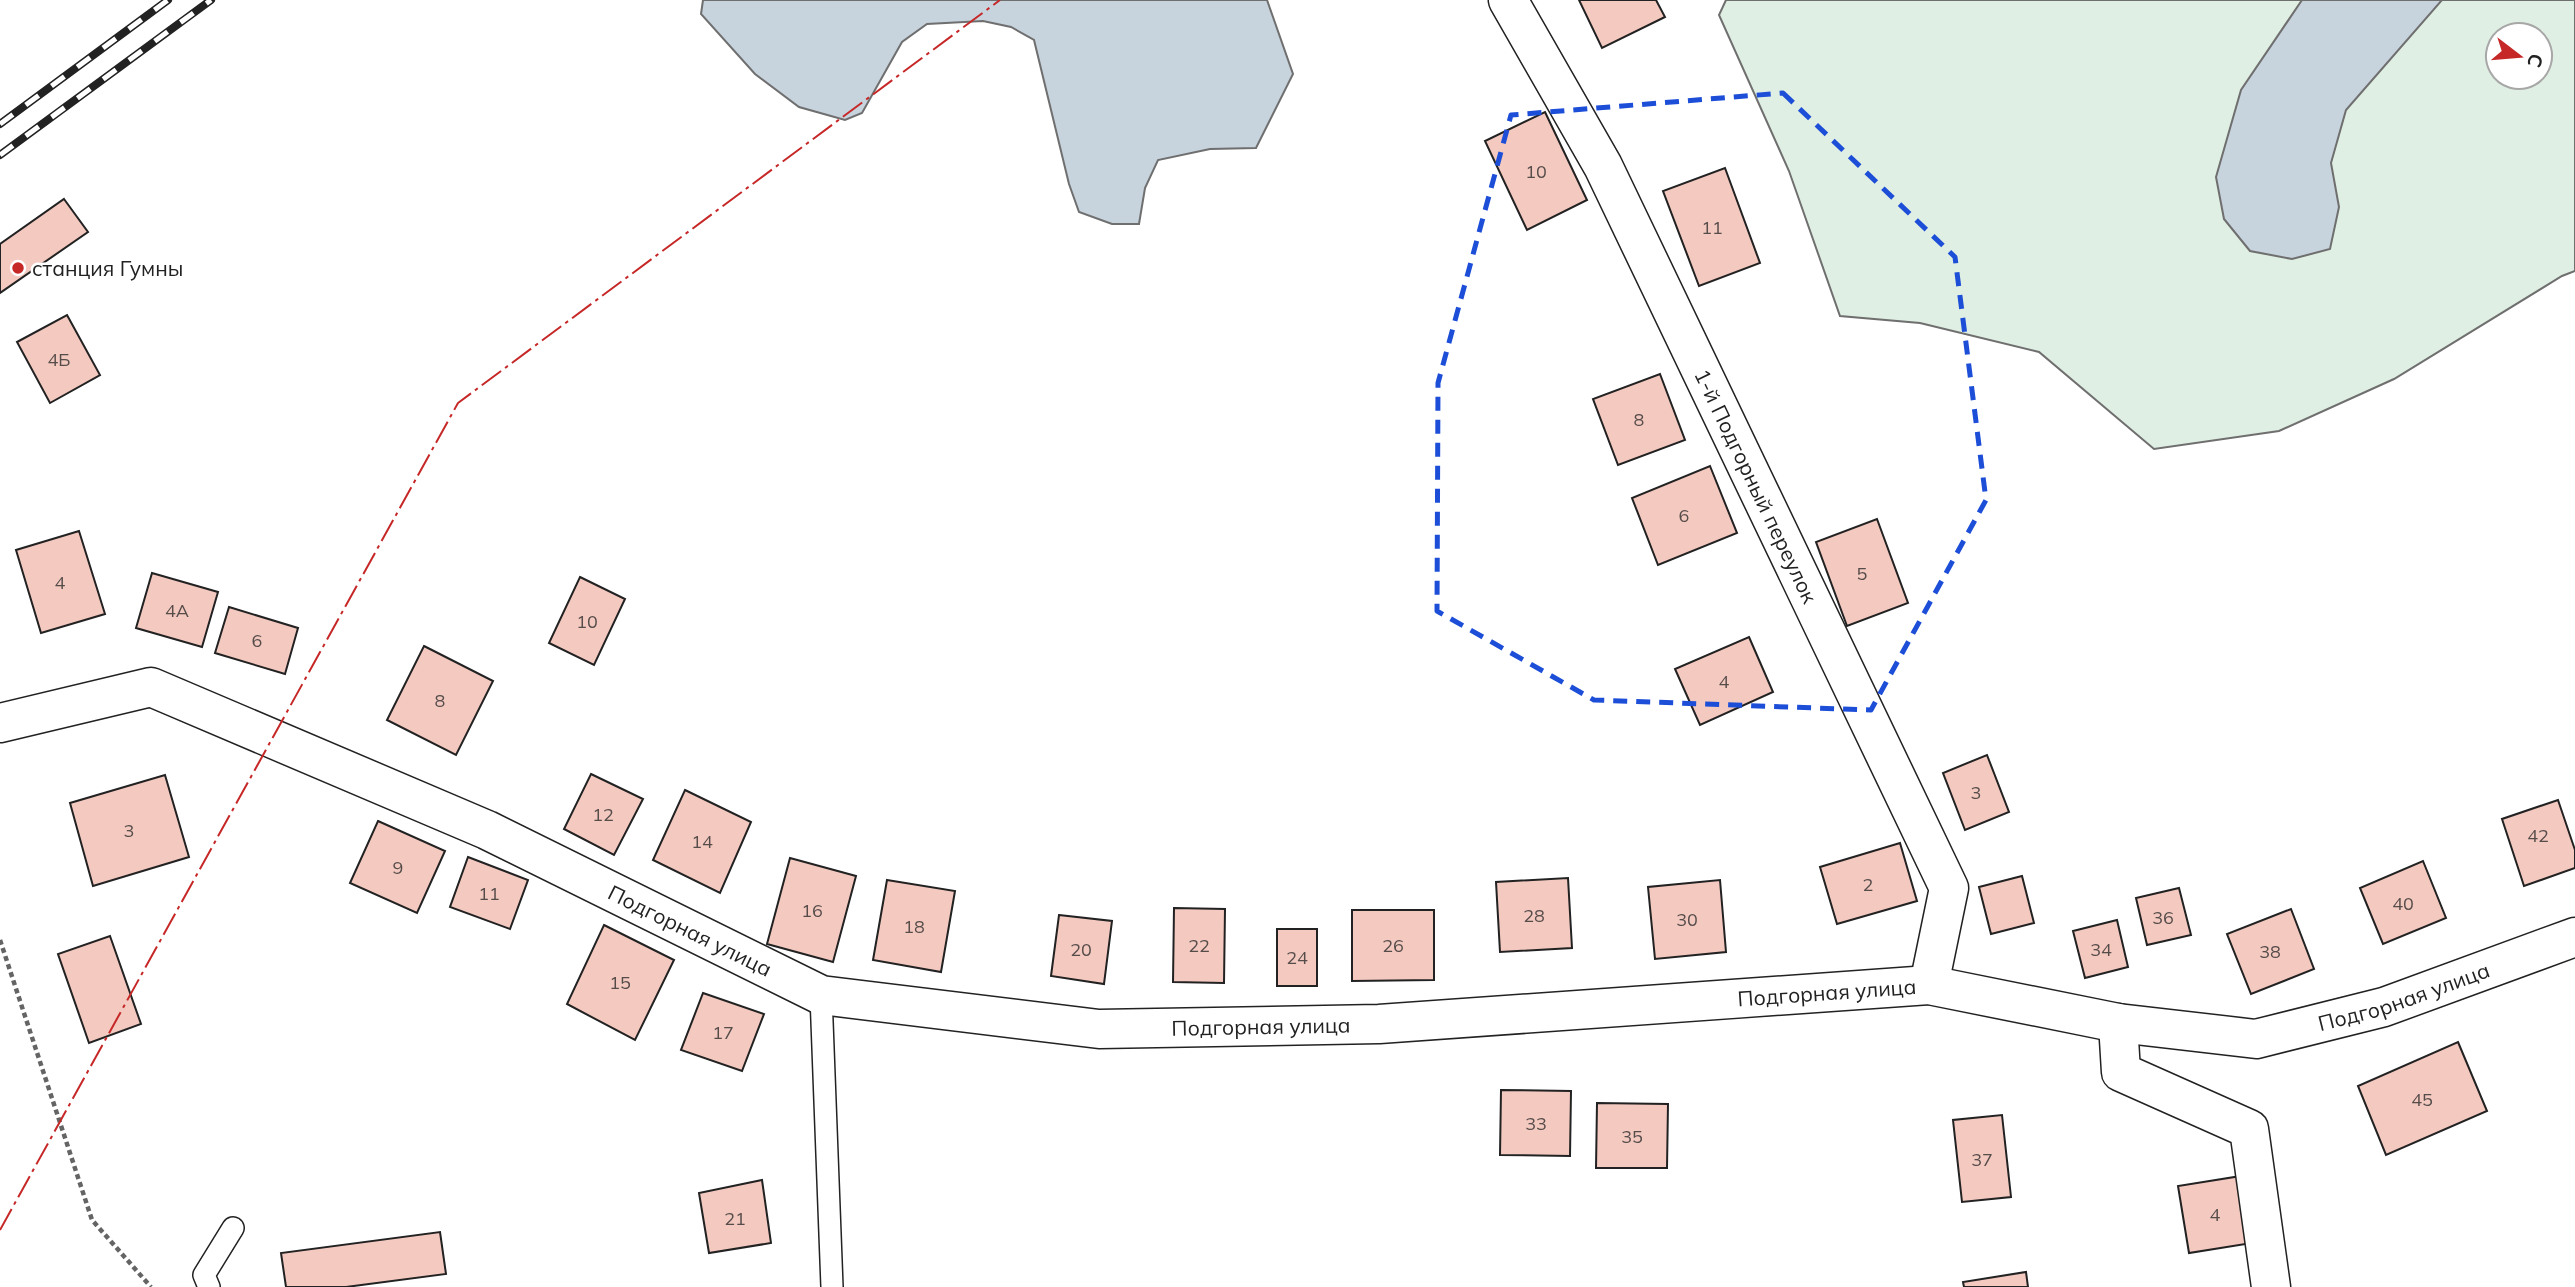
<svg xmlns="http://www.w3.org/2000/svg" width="2575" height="1287" viewBox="0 0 2575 1287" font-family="Mulish,sans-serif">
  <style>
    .green { fill: #e0efe3; stroke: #6f6f6f; stroke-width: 2; fill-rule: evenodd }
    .water { fill: #c7d3dd; stroke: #6f6f6f; stroke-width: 2 }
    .building { fill: #f3c9c0; stroke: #222; stroke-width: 2 }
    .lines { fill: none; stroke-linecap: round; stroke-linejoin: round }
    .service-casing { stroke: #222; stroke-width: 24 }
    .minor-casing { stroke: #222; stroke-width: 41 }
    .path { stroke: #646464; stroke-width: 4.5; stroke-dasharray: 5 3.5; stroke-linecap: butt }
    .service { stroke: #fff; stroke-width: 21 }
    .minor { stroke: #fff; stroke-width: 38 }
    .rail-casing { stroke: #222; stroke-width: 8 }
    .rail { stroke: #fff; stroke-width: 5; stroke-dasharray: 16; stroke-linecap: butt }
    .power { stroke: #c62828; stroke-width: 2; stroke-dasharray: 24 5 3.5 5; stroke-linecap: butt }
    .marked { fill: none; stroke: #1d4ed8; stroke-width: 5; stroke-dasharray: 14 9; stroke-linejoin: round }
    .poi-dot { fill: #c62828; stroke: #fff; stroke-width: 2.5 }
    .labels { text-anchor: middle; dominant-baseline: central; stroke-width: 5; stroke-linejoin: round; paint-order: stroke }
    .number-label { font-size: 18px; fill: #564c4a }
    .poi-label { font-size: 21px; fill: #222; stroke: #fff; text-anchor: start }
    .street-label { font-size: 21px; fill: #222; stroke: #fff }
  </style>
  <rect width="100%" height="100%" fill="#fff"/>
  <path class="green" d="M1726,0H2575V271L2562,276L2394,379L2279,431L2154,449L2039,352L1920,323L1840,316L1789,171L1719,15ZM2498,35H2540V77H2498Z"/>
  <g class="water">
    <path d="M703,0H1267L1293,74L1256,148L1210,149L1158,160L1145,188L1139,224H1112L1079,212L1069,184L1034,40L1011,27L983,21L927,24L902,42L862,113L845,120L799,107L755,74L701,14Z"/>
    <path d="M2302,0H2442L2346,110L2331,163L2339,207L2330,249L2292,259L2250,251L2224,219L2216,177L2241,90Z"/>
  </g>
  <g class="building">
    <path d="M1579,0H1656L1665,17L1602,48Z"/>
    <path d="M1545,112L1587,200L1527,230L1485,141Z"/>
    <path d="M1725,168L1760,263L1699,286L1663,191Z"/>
    <path d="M64,199L88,232L0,293V244Z"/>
    <path d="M67,315L100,375L50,403L17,342Z"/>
    <path d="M1660,374L1685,440L1618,465L1593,399Z"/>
    <path d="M1710,466L1737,533L1658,565L1632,498Z"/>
    <path d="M1877,519L1908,603L1847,626L1816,542Z"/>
    <path d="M79,531L105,614L41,633L16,550Z"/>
    <path d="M152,573L218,592L202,647L136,628Z"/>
    <path d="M580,577L625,599L594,665L549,643Z"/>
    <path d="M229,607L298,628L285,674L215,653Z"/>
    <path d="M1749,637L1773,692L1700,725L1675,669Z"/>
    <path d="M424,646L493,681L456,755L387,720Z"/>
    <path d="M1987,755L2009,812L1965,830L1943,773Z"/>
    <path d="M591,774L643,799L614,855L564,829Z"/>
    <path d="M165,775L189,857L93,886L70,803Z"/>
    <path d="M685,790L751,822L720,893L653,860Z"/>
    <path d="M2558,800L2575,850V868L2524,886L2502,819Z"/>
    <path d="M378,821L445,851L417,913L350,883Z"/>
    <path d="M1900,843L1917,901L1837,924L1820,867Z"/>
    <path d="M468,857L528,880L510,929L450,907Z"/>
    <path d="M790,858L856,876L833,962L767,944Z"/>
    <path d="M2423,861L2446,918L2383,944L2360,888Z"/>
    <path d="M2022,876L2034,923L1991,934L1979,887Z"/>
    <path d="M1568,878L1572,948L1500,952L1496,882Z"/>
    <path d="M887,880L955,891L941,972L873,960Z"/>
    <path d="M1720,880L1726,952L1655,959L1648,887Z"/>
    <path d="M2179,888L2191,935L2147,945L2136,898Z"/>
    <path d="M1174,908L1225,909L1224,983L1173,982Z"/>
    <path d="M2291,909L2314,969L2251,994L2227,934Z"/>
    <path d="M1352,910H1434V980L1352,981Z"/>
    <path d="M1059,915L1112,921L1104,984L1051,976Z"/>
    <path d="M2117,920L2128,967L2085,978L2073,931Z"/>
    <path d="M604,925L674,960L635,1040L567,1004Z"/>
    <rect x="1277" y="929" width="40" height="57"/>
    <path d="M110,936L141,1024L89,1043L58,954Z"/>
    <path d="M703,993L764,1014L742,1071L681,1050Z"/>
    <path d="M2458,1042L2487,1111L2386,1155L2358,1086Z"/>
    <path d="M1501,1090L1571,1091L1570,1156L1500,1155Z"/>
    <path d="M1597,1103L1668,1104L1667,1168H1596Z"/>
    <path d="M2002,1115L2011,1197L1962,1202L1953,1120Z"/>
    <path d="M2241,1176L2252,1243L2189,1253L2178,1186Z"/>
    <path d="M762,1180L771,1243L709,1253L699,1193Z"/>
    <path d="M440,1232L446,1274L346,1287H286L281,1253Z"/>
    <path d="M2026,1272L2028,1287H1964L1963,1282Z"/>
  </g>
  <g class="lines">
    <defs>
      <g id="service">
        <path d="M821,995L832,1287"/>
        <path d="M209,1287L204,1275L233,1228"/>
      </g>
      <g id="minor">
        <path id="s1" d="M1508,0L1603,166L1949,888L1929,985"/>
        <path id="s2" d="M0,723L151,687L487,830L821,995L1099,1029L1379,1024L1929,985L2118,1023L2256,1039L2384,1007L2575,937"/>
        <path d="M2118,1023L2121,1072L2249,1129L2271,1287"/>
      </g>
    </defs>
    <use href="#service" class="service-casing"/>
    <use href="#minor" class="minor-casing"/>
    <path class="path" d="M0,940L92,1220L151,1287"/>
    <use href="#service" class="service"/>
    <use href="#minor" class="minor"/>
    <defs>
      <g id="rail">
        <path d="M0,124L168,0"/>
        <path d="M0,155L211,0"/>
      </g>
    </defs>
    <use href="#rail" class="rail-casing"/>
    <use href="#rail" class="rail"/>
    <path class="power" d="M0,1230L458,403L1000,0"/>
  </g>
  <path class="marked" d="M1783,93L1955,257L1986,500L1871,710L1594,700L1437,611L1438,383L1511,115Z"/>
  <circle class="poi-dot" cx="18" cy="268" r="7"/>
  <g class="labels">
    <g class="number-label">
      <text x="1536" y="171">10</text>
      <text x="1712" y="227">11</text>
      <text x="59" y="359">4Б</text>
      <text x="1639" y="419">8</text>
      <text x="1684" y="515">6</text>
      <text x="1862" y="573">5</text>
      <text x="60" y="582">4</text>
      <text x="177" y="610">4А</text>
      <text x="587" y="621">10</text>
      <text x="257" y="640">6</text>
      <text x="1724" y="681">4</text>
      <text x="440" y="700">8</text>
      <text x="1976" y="792">3</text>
      <text x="603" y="814">12</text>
      <text x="129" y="830">3</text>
      <text x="2538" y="835">42</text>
      <text x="702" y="841">14</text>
      <text x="398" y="867">9</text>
      <text x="1868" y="884">2</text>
      <text x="489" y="893">11</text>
      <text x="2403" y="903">40</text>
      <text x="812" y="910">16</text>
      <text x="1534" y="915">28</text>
      <text x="2163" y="917">36</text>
      <text x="1687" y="919">30</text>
      <text x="914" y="926">18</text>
      <text x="1199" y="945">22</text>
      <text x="1393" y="945">26</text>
      <text x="1081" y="949">20</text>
      <text x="2101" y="949">34</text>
      <text x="2270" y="951">38</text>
      <text x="1297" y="957">24</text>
      <text x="620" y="982">15</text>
      <text x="723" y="1032">17</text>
      <text x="2422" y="1099">45</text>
      <text x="1536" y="1123">33</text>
      <text x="1632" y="1136">35</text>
      <text x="1982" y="1159">37</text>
      <text x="2215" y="1214">4</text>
      <text x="735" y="1218">21</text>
    </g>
    <g class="poi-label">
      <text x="32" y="268">станция Гумны</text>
    </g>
    <g class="street-label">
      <text stroke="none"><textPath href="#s1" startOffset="546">1-й Подгорный переулок</textPath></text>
      <text stroke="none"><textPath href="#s2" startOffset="747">Подгорная улица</textPath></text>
      <text stroke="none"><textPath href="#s2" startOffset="1902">Подгорная улица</textPath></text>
      <text stroke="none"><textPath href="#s2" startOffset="2490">Подгорная улица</textPath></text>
      <text stroke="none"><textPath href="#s2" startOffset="1335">Подгорная улица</textPath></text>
    </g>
  </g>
  <g transform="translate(2519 56) rotate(106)"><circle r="33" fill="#ffffff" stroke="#a7a7a7" stroke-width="2"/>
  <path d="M0-5L12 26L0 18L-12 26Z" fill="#c62828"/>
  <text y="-10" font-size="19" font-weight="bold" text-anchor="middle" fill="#222222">С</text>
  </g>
</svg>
